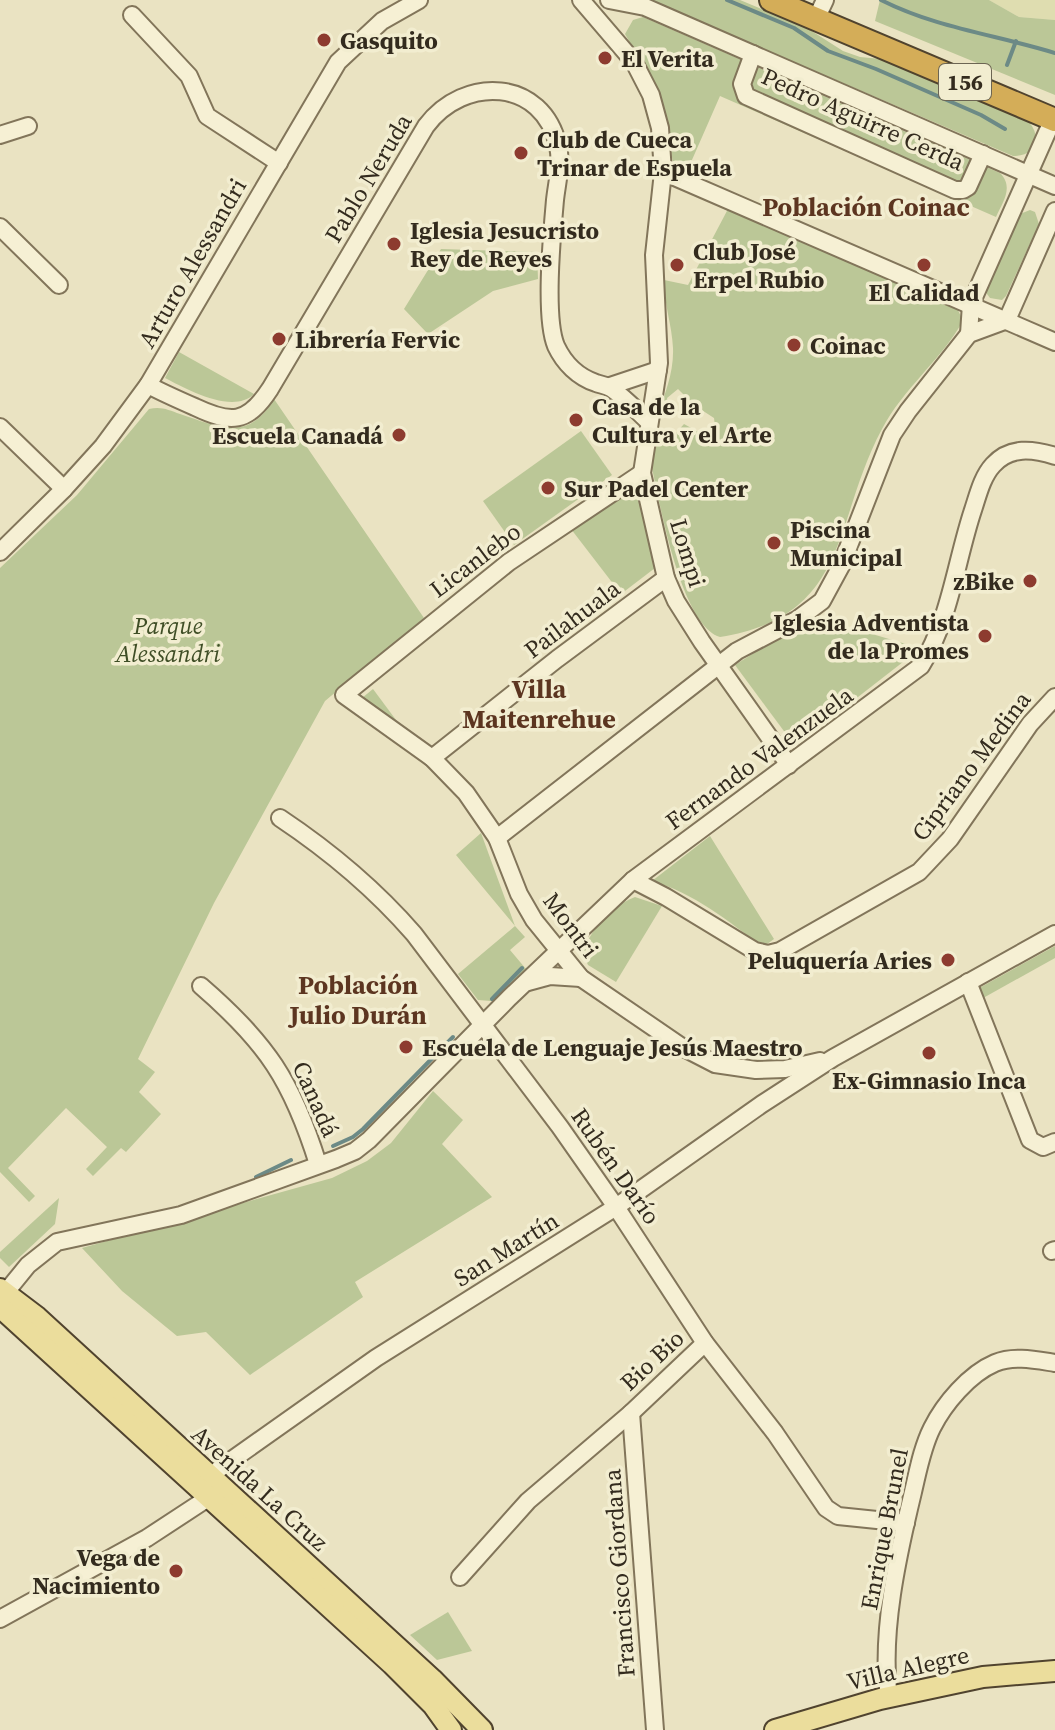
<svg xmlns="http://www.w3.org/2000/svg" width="1055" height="1730" viewBox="0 0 1055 1730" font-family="'Source Serif 4',serif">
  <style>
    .farmland { fill: #dfddb0 }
    .green { fill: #bbc797 }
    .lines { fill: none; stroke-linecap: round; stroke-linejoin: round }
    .stream { stroke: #6c8a86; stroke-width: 4 }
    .minor-casing { stroke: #82755a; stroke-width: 20 }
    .major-casing { stroke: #50432e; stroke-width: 24 }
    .highway-casing { stroke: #50432e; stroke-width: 26 }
    .minor { stroke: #f6f0d4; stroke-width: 16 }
    .major { stroke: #ebdd9c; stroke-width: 20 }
    .highway { stroke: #d4ad58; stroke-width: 22 }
    .poi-dot { fill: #8d3b2f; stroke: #f2edd0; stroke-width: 3 }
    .labels { text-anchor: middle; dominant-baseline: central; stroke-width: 7; stroke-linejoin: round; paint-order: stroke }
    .shield { fill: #f2edd0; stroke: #6c6553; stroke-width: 2 }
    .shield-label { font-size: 22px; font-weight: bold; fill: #332b1e }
    .poi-label { font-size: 24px; font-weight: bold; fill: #332b1e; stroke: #f2edd0; text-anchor: start }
    .street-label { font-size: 24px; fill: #332b1e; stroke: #f2edd0 }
    .park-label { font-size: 24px; font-style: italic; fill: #3f4e26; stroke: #f2edd0 }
    .neighbourhood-label { font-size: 26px; font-weight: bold; fill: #5c3520; stroke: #f2edd0 }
  </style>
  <rect width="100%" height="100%" fill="#eae3c2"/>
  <path class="farmland" d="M989,0H1055V20L1019,17Z"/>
  <g class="green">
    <path d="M650,0H740L807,28L843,51L860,57L881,59L1029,122C1043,139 1035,156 1013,156Z"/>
    <path d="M880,0H989L1019,17L1055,20V95L875,21Z"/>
    <path d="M643,17L1000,173C1014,187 1003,202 996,217L720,96L688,169L673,163L666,120L641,62L625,34L633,20Z"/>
    <path d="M728,209L958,310L963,321C940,361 903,389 882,429C832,522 851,616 720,637C679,624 658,493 649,454L652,439L665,445L684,424L702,434L710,433L715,426L714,418L694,405L678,389L667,398L669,411L664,416L658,415C665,393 674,372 673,348C672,325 664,304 664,280L688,285Z"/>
    <path d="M1030,210L1035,212L1039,224L1006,296L1002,300L990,298L987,294L986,287L1020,214Z"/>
    <path d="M441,249L537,252L538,279L493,291L428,334L404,309Z"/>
    <path d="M179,352L254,394C233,415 186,389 165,378Z"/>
    <path d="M274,399L424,618L325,701L214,903L138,1059L155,1072L139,1092L161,1114L126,1152L121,1148L93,1176L86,1169L107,1147L66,1108L8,1168L35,1196L29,1202L0,1172V568L77,495L149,409C161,406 169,410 180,414C219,427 249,442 274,399Z"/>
    <path d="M581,431L612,475L514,545L483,501Z"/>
    <path d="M637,483L655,568L621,594L571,529Z"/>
    <path d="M825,620L916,647L912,655L795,746L735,665L782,635Z"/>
    <path d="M373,689L399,724L362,698Z"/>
    <path d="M481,833L515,926L525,937L510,950L526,969L491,1001L478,1000L458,974L515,926L456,855Z"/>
    <path d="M710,836L774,939L763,947C728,921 694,893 652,881Z"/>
    <path d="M635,897L662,906L616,982L588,965L582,952C596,924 606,909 635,897Z"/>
    <path d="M1055,946V958L976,1002L972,992Z"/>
    <path d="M433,1091L463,1120L442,1144L492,1197L355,1282L363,1297L250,1375L206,1332L177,1336L122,1291L82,1248L332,1178L367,1161L391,1143Z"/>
    <path d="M59,1198L55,1224L9,1267L0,1258V1252Z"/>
    <path d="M448,1612L472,1651L437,1660L410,1635Z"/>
  </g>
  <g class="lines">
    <g class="stream">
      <path d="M727,0L794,28L828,51L876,69L981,115L1005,129"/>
      <path d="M881,0C936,28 997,35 1055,53"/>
      <path d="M1007,65L1016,41"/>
      <path d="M492,999L522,968"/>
      <path d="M333,1146L353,1137L363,1129L453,1037"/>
      <path d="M256,1177L291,1160"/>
    </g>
    <defs>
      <g id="minor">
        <path d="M581,0L634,62L651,95L660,128L663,172L654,255L659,363L642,473L666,578L676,601L702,642L789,765"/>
        <path d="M609,0L645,7L661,14L1055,186"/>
        <path d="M132,15L189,76L207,116L279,163"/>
        <path d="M816,19L825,0"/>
        <path d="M753,54L742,84L746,96L955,190H963L968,187L983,154"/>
        <path d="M0,135L28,126"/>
        <path d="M663,172L1055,342"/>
        <path d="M0,227L59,285"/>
        <path d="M969,334L971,304L1053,119"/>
        <path d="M148,385C163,393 179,400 195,407C231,424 247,424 270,389L426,126C464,75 543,78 558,146C562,164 557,182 555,200C552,234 544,317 556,346C564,363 578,377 596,383C601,385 607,385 612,389C625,398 637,411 649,422"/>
        <path d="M610,386L658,370"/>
        <path d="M0,427L64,489"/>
        <path d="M642,473L509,562L344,695L432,758L466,793L497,838L519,894L534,920L581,978L682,1047L715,1064L756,1070L785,1069L820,1061"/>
        <path d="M0,552L64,489L103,446L148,385L338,62L382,21L419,0"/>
        <path d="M432,758L557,659L666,578"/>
        <path d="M280,818C331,852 374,888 414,934L560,1127L616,1207L705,1343L775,1433L826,1508L838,1516L906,1523"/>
        <path d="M497,838L737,651L798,619L822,601L841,566L892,435L908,411L969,334L1007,320L1055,211"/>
        <path d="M633,880L666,897L755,951L768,954L780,951L919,872L950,839L1030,724L1055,697"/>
        <path d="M528,982L550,976L581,978"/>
        <path d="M968,982L1030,1140L1043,1147L1055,1142"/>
        <path d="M201,986C267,1043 292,1081 318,1164"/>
        <path d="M1052,1251L1055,1250"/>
        <path d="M2,1297L28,1265L57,1242L181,1215L336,1159L355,1151L369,1140L509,998L633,880L921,666C950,620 956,561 973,510C978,495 982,477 993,465C1010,446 1033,449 1055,456"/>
        <path d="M631,1413L655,1730"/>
        <path d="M460,1577L528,1501L631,1413L705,1343"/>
        <path d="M0,1619L147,1538L208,1498L211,1479L219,1469L376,1358L616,1207L762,1104L833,1058L1055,934"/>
        <path d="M889,1697C880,1634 898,1554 913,1492C918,1471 922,1448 932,1428C944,1404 969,1374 995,1363C1014,1355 1036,1360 1055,1363"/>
      </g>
      <g id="major">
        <path d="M0,1289L37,1317L432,1679L482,1730"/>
        <path d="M0,1307L392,1664L433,1705L451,1730"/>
        <path d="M775,1730L880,1699L983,1677L1055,1671"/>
      </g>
      <path id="highway" d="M771,0L1055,120"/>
    </defs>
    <use href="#minor" class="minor-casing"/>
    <use href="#major" class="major-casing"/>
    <use href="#highway" class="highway-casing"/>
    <use href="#minor" class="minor"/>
    <use href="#major" class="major"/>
    <use href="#highway" class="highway"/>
  </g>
  <g class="poi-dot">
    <circle cx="324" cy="40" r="8"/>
    <circle cx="605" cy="58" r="8"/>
    <circle cx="521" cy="153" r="8"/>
    <circle cx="394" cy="244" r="8"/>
    <circle cx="677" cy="265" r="8"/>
    <circle cx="924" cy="265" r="8"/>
    <circle cx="279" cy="339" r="8"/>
    <circle cx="794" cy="345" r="8"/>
    <circle cx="576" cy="420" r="8"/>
    <circle cx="399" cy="435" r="8"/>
    <circle cx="548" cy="488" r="8"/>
    <circle cx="774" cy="543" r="8"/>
    <circle cx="1030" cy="581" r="8"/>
    <circle cx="985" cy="636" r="8"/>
    <circle cx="948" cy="960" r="8"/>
    <circle cx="406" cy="1047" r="8"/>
    <circle cx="929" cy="1053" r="8"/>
    <circle cx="176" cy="1571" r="8"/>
  </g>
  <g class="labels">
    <rect class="shield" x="939" y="64" width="52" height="36" rx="6"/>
    <g class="shield-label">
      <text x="965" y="82">156</text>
    </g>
    <g class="poi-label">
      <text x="340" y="40">Gasquito</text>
      <text x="621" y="58">El Verita</text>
      <text x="537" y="139">Club de Cueca<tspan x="537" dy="28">Trinar de Espuela</tspan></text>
      <text x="410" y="230">Iglesia Jesucristo<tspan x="410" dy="28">Rey de Reyes</tspan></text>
      <text x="693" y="251">Club José<tspan x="693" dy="28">Erpel Rubio</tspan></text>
      <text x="924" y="292" text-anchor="middle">El Calidad</text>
      <text x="295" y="339">Librería Fervic</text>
      <text x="810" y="345">Coinac</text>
      <text x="592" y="406">Casa de la<tspan x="592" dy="28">Cultura y el Arte</tspan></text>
      <text x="383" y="435" text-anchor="end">Escuela Canadá</text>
      <text x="564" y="488">Sur Padel Center</text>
      <text x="790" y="529">Piscina<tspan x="790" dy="28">Municipal</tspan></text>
      <text x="1014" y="581" text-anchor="end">zBike</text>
      <text x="969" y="622" text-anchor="end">Iglesia Adventista<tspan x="969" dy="28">de la Promes</tspan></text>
      <text x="932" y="960" text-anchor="end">Peluquería Aries</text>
      <text x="422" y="1047">Escuela de Lenguaje Jesús Maestro</text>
      <text x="929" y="1080" text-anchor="middle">Ex-Gimnasio Inca</text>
      <text x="160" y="1557" text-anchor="end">Vega de<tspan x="160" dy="28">Nacimiento</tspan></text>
    </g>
    <g class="street-label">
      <text transform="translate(863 119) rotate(24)">Pedro Aguirre Cerda</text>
      <text transform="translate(368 178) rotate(-59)">Pablo Neruda</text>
      <text transform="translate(192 263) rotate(-60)">Arturo Alessandri</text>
      <text transform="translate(688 553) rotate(73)">Lompi</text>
      <text transform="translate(475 560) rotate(-37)">Licanlebo</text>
      <text transform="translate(572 619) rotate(-37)">Pailahuala</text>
      <text transform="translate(759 758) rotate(-36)">Fernando Valenzuela</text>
      <text transform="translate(971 766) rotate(-53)">Cipriano Medina</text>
      <text transform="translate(571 925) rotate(53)">Montri</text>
      <text transform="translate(316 1099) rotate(66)">Canadá</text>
      <text transform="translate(616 1166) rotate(55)">Rubén Darío</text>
      <text transform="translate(506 1249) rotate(-32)">San Martín</text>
      <text transform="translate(652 1360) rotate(-43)">Bio Bio</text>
      <text transform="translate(260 1488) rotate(42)">Avenida La Cruz</text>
      <text transform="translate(884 1529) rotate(-79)">Enrique Brunel</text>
      <text transform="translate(619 1573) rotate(-94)">Francisco Giordana</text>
      <text transform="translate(908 1668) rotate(-13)">Villa Alegre</text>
    </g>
    <g class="park-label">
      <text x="168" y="625">Parque<tspan x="168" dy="28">Alessandri</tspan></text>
    </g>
    <g class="neighbourhood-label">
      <text x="866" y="207">Población Coinac</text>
      <text x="539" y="689">Villa<tspan x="539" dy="30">Maitenrehue</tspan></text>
      <text x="358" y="985">Población<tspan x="358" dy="30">Julio Durán</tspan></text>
    </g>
  </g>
</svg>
